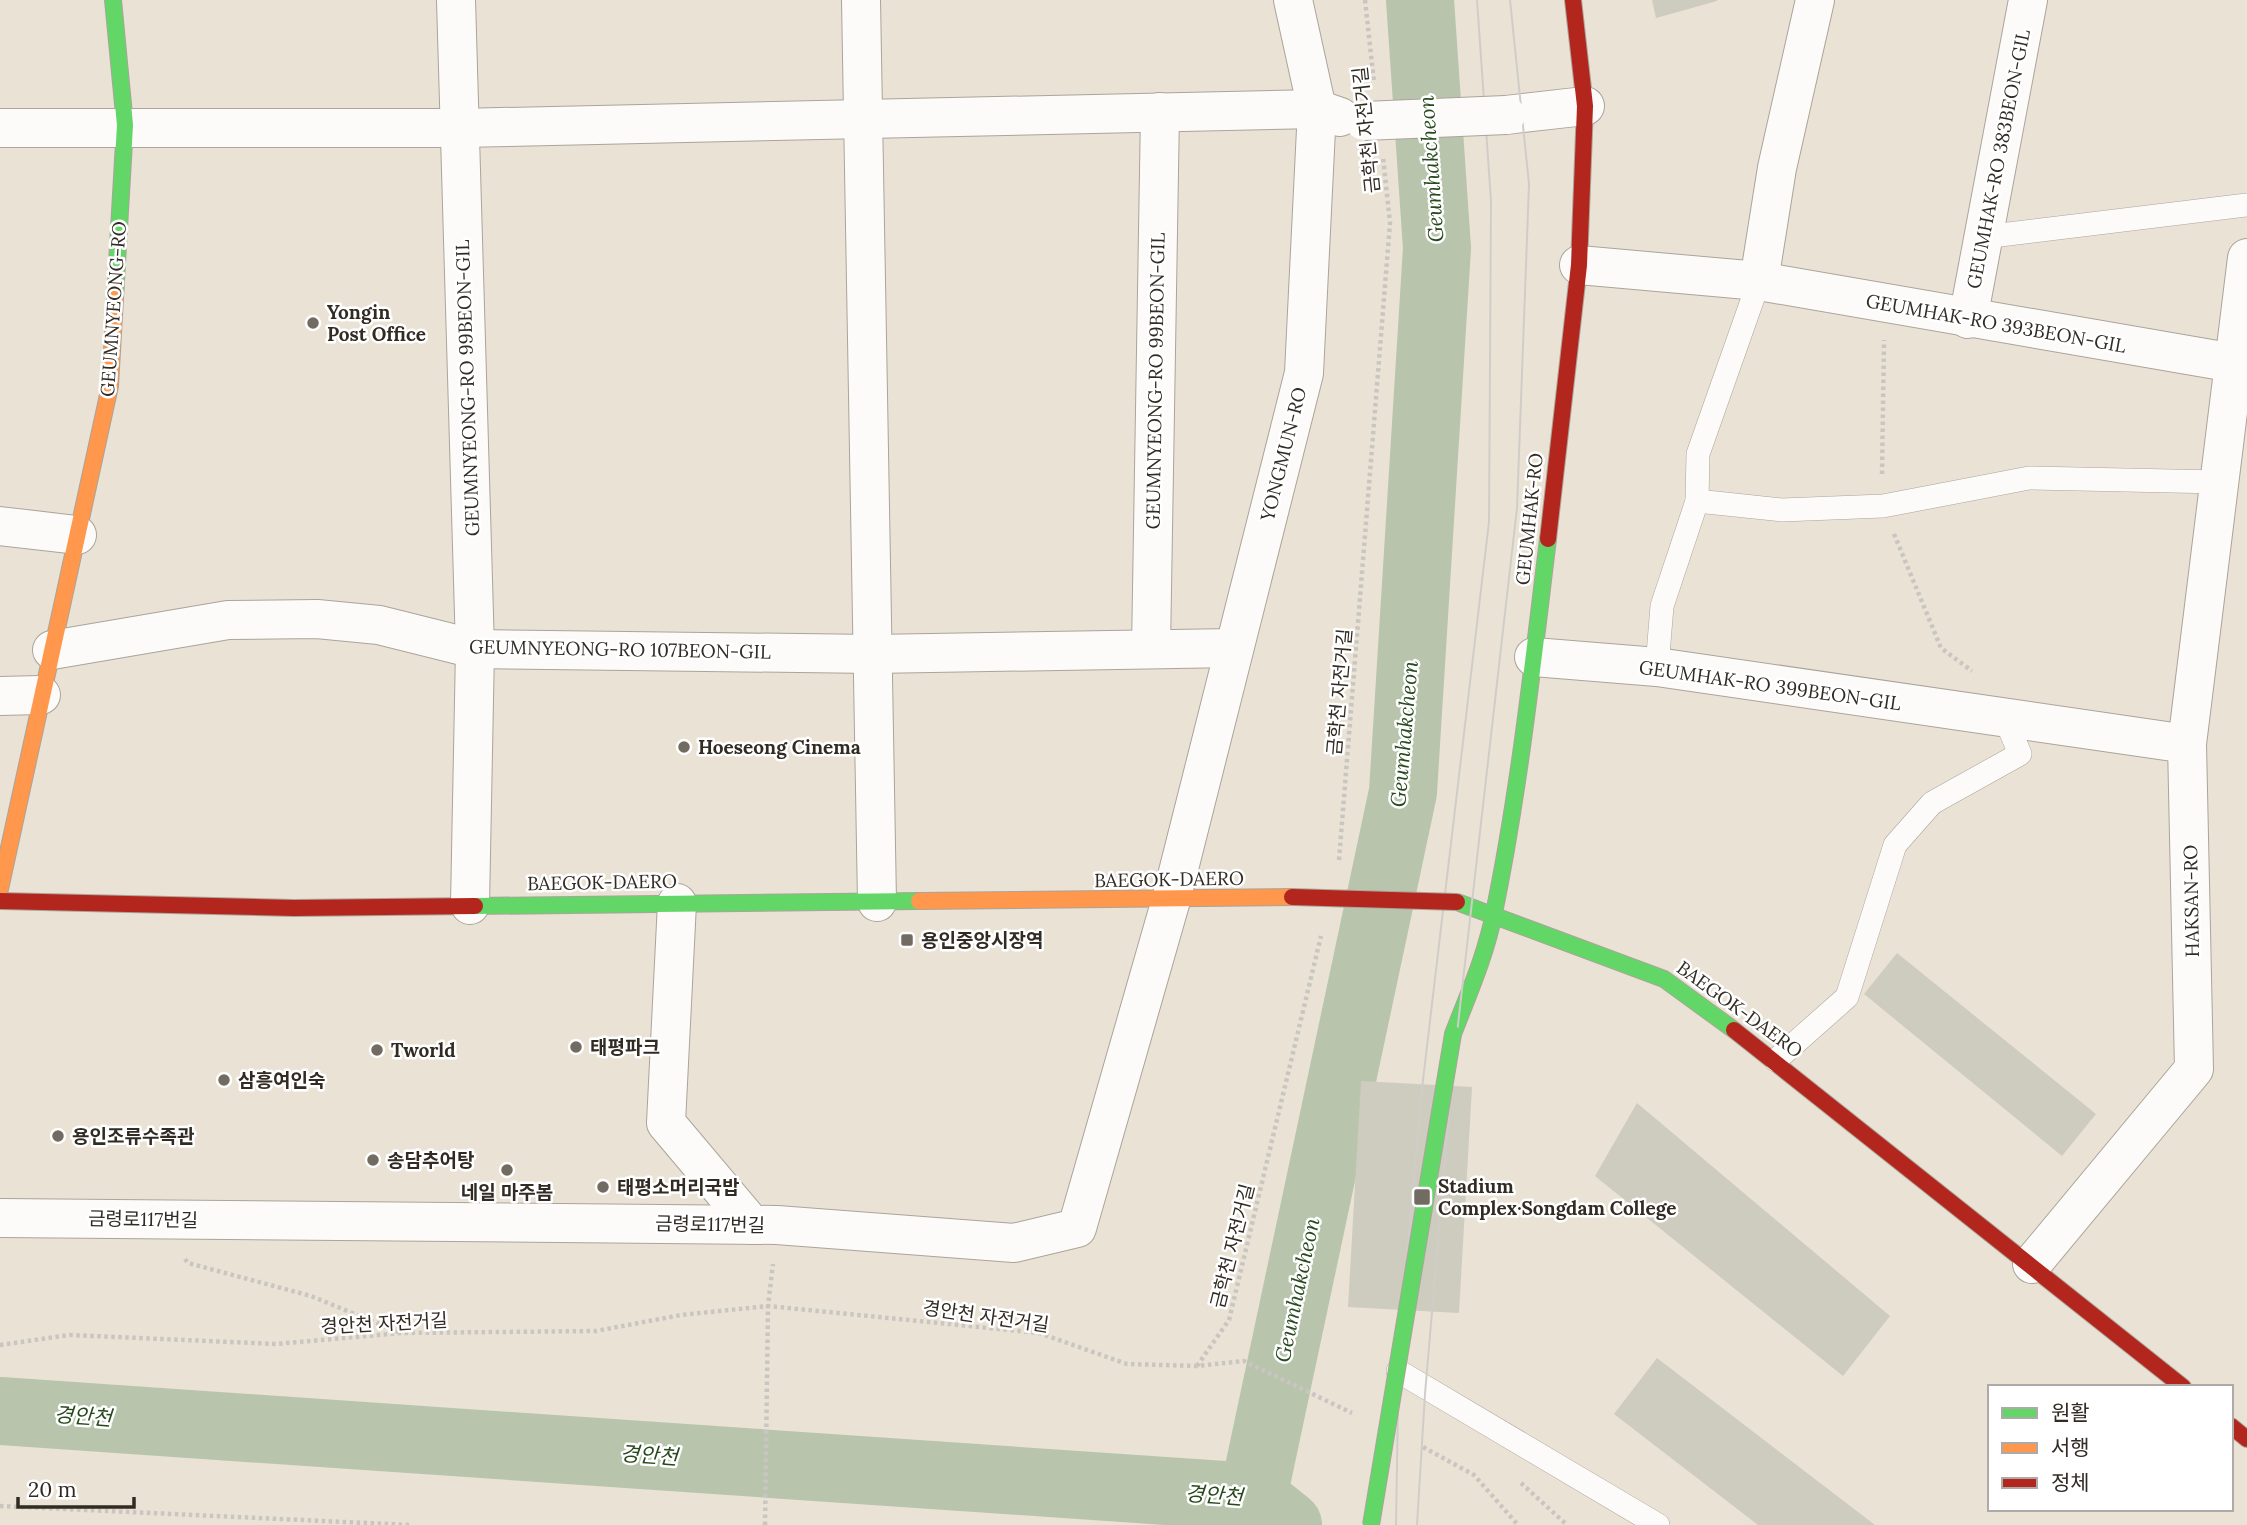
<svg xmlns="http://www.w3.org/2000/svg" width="2247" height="1525" viewBox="0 0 2247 1525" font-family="Lora,'Noto Sans KR',serif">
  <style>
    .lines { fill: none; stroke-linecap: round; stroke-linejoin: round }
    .river { stroke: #b8c5ac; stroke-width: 68 }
    .building { fill: #cecbbf }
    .lane-casing { stroke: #aaa49a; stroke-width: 24 }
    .street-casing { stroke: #aaa49a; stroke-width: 40 }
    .fast-casing { stroke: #aaa49a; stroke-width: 18 }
    .slow-casing { stroke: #aaa49a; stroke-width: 18 }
    .jam-casing { stroke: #aaa49a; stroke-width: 18 }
    .path { stroke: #c9c6c1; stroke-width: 4.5; stroke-dasharray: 3.5 3.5; stroke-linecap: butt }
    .lane { stroke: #fcfbf9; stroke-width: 23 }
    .street { stroke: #fcfbf9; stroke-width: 38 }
    .fast { stroke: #63d668; stroke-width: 16 }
    .slow { stroke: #ff974d; stroke-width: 16 }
    .jam { stroke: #b3261e; stroke-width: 16 }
    .tram { stroke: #d0cdc9; stroke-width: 2 }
    .street-bridge-casing { stroke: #aaa49a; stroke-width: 40; stroke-linecap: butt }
    .fast-bridge-casing { stroke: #aaa49a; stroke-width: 18; stroke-linecap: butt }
    .jam-bridge-casing { stroke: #aaa49a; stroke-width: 18; stroke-linecap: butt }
    .street-bridge { stroke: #fcfbf9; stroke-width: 38 }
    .fast-bridge { stroke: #63d668; stroke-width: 16 }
    .jam-bridge { stroke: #b3261e; stroke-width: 16 }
    .poi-dot { fill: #726b61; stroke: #fff; stroke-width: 2.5 }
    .labels { text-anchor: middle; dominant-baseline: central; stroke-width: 5; stroke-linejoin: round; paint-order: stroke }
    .street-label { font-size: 19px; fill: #312b23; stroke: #fff }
    .poi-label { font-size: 19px; font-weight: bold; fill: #312b23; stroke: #fff; text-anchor: start }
    .water-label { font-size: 21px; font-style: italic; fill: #28491d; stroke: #fff }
  </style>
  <rect width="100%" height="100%" fill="#eae2d5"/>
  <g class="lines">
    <g class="river">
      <path d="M0,1411L1253,1497L1288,1525"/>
      <path d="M1253,1497L1403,792L1437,248L1420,0"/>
    </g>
  </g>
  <g class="building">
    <path d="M1652,0H1717V1L1656,18Z"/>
    <path d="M1897,953L2096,1114L2062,1156L1864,994Z"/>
    <path d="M1361,1081L1472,1087L1459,1313L1348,1307Z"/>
    <path d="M1637,1103L1890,1316L1843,1376L1595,1176Z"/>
    <path d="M1657,1358L1875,1525H1758L1614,1414Z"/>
  </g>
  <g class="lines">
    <defs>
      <g id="lane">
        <path d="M1984,237L2247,205"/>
        <path d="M1697,501L1782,510L1883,506L2029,478L2219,482"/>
        <path d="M1657,667L1662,606L1697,501L1698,454L1759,281"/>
        <path d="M1776,1060L1847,997L1895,845L1932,803L2020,754L2005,718"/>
        <path d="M1398,1371L1658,1525"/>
      </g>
      <g id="street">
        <path d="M456,0L475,649L470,905"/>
        <path d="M861,0L877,902"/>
        <path d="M1506,115L1585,106"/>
        <path d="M0,128H459L1317,109L1340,117"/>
        <path d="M1579,265L1759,281L2234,363L2247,371"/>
        <path d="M1759,281L1777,168L1815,0"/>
        <path d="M1968,319L2028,0"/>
        <path d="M0,526L77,535"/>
        <path d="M1151,649L1160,112"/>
        <path d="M52,650L228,620L317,619L379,625L475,649L873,654L1234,648"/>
        <path d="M1534,657L1657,667L2187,744"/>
        <path d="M0,696L41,695"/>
        <path d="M677,903L666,1123L752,1225"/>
        <path d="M0,1218L777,1225L1014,1243L1077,1228L1171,900L1304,373L1317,109L1293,0"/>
        <path d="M2032,1264L2194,1069L2187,744L2247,258"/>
      </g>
      <g id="fast">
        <path d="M113,0L125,125L115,298"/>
        <path d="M1457,902L1664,979L1734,1030"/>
        <path d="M475,906L919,901"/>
        <path d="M1453,1034C1468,995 1486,955 1494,913C1519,792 1533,662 1548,539"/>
      </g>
      <g id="slow">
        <path d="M0,889L110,386L115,298"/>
        <path d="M919,901L1292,897"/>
      </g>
      <g id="jam">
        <path d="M1548,539L1579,265L1585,106L1573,0"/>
        <path d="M0,901L294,908L475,906"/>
        <path d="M1734,1030L2183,1387"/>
        <path d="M2231,1426L2247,1439"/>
      </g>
    </defs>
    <use href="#lane" class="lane-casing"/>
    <use href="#street" class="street-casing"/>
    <use href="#fast" class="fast-casing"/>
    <use href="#slow" class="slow-casing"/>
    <use href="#jam" class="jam-casing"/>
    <g class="path">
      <path d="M1365,0L1374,82"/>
      <path d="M1882,474L1884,340"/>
      <path d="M1894,534L1941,648L1972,671"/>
      <path d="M1339,860L1390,223L1383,157"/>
      <path d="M185,1259L188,1263L311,1296L401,1333"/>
      <path d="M0,1345L70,1335L276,1344L401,1333L596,1331L681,1315L768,1306L1039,1333L1127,1364L1197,1366L1244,1361L1352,1413"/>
      <path d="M1197,1366L1229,1320L1321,936"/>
      <path d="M1423,1447L1474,1475L1518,1525"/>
      <path d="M1521,1483L1567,1525"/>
      <path d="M0,1506L410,1525"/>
      <path d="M765,1525L768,1306L773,1264"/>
    </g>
    <use href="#lane" class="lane"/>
    <use href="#street" class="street"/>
    <use href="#fast" class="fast"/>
    <use href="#slow" class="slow"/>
    <use href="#jam" class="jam"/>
    <g class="tram">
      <path d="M1396,1525L1399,1345L1421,1097L1489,522L1491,201L1477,0"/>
      <path d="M1417,1525L1425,1394L1452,1077L1517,508L1529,184L1510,0"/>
    </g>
    <defs>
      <path id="street-bridge" d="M1364,121L1506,115"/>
      <path id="fast-bridge" d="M1371,1525L1453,1034"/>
      <path id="jam-bridge" d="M1292,897L1457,902"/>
    </defs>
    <use href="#street-bridge" class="street-bridge-casing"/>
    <use href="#fast-bridge" class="fast-bridge-casing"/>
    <use href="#jam-bridge" class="jam-bridge-casing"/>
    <use href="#street-bridge" class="street-bridge"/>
    <use href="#fast-bridge" class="fast-bridge"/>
    <use href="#jam-bridge" class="jam-bridge"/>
  </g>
  <g class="poi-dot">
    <circle cx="313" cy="323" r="7"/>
    <circle cx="684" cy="747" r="7"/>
    <rect x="900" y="933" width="14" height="14" rx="3.5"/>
    <circle cx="576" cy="1047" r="7"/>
    <circle cx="377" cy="1050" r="7"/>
    <circle cx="224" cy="1080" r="7"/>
    <circle cx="58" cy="1136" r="7"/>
    <circle cx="373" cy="1160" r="7"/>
    <circle cx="507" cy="1170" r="7"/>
    <circle cx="603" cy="1187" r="7"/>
    <rect x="1413" y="1188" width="18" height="18" rx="3.5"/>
  </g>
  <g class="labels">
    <g class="street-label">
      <text transform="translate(1366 130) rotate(-96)">금학천 자전거길</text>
      <text transform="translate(1998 159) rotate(-79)">GEUMHAK-RO 383BEON-GIL</text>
      <text transform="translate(113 309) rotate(-86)">GEUMNYEONG-RO</text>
      <text transform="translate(1996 323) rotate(10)">GEUMHAK-RO 393BEON-GIL</text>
      <text transform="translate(1155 381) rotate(-89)">GEUMNYEONG-RO 99BEON-GIL</text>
      <text transform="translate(467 388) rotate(-92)">GEUMNYEONG-RO 99BEON-GIL</text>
      <text transform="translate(1283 454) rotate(-76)">YONGMUN-RO</text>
      <text transform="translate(1529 519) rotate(-84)">GEUMHAK-RO</text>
      <text transform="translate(620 649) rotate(1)">GEUMNYEONG-RO 107BEON-GIL</text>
      <text transform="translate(1770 685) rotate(8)">GEUMHAK-RO 399BEON-GIL</text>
      <text transform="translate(1339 692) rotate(-85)">금학천 자전거길</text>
      <text transform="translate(1169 879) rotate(-1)">BAEGOK-DAERO</text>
      <text transform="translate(602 882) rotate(-1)">BAEGOK-DAERO</text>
      <text transform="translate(2191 901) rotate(-91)">HAKSAN-RO</text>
      <text transform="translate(1740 1009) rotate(36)">BAEGOK-DAERO</text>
      <text transform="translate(143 1219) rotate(1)">금령로117번길</text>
      <text transform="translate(710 1224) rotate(1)">금령로117번길</text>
      <text transform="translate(1232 1246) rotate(-76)">금학천 자전거길</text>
      <text transform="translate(986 1316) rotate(8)">경안천 자전거길</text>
      <text transform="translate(384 1323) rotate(-3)">경안천 자전거길</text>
    </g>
    <g class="poi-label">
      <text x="327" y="312">Yongin<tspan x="327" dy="22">Post Office</tspan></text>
      <text x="698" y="747">Hoeseong Cinema</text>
      <text x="921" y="940">용인중앙시장역</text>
      <text x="590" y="1047">태평파크</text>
      <text x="391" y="1050">Tworld</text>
      <text x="238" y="1080">삼흥여인숙</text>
      <text x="72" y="1136">용인조류수족관</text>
      <text x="387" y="1160">송담추어탕</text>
      <text x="1438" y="1186">Stadium<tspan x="1438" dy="22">Complex·Songdam College</tspan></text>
      <text x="617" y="1187">태평소머리국밥</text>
      <text x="507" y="1192" text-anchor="middle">네일 마주봄</text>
    </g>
    <g class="water-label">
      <text transform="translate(1431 169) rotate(-94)">Geumhakcheon</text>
      <text transform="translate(1404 734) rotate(-85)">Geumhakcheon</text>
      <text transform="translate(1297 1290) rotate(-78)">Geumhakcheon</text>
      <text transform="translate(83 1416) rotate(4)">경안천</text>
      <text transform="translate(649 1455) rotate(4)">경안천</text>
      <text transform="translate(1214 1495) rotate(4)">경안천</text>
    </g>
  </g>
  <rect x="1988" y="1385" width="245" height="126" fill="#ffffff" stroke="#adaaa7" stroke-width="2"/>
  <rect x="2002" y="1408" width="35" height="10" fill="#63d668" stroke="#adaaa7" stroke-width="2"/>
  <text x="2051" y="1420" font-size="21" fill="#312b23">원활</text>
  <rect x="2002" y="1443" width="35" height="10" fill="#ff974d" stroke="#adaaa7" stroke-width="2"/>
  <text x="2051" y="1455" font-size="21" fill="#312b23">서행</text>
  <rect x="2002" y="1478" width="35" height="10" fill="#b3261e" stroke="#adaaa7" stroke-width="2"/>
  <text x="2051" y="1490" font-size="21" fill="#312b23">정체</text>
  <path d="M18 1497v10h116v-10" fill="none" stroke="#312b23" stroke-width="3.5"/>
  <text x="28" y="1497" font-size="21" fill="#312b23" stroke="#ffffff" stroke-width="5" paint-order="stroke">20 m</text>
</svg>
